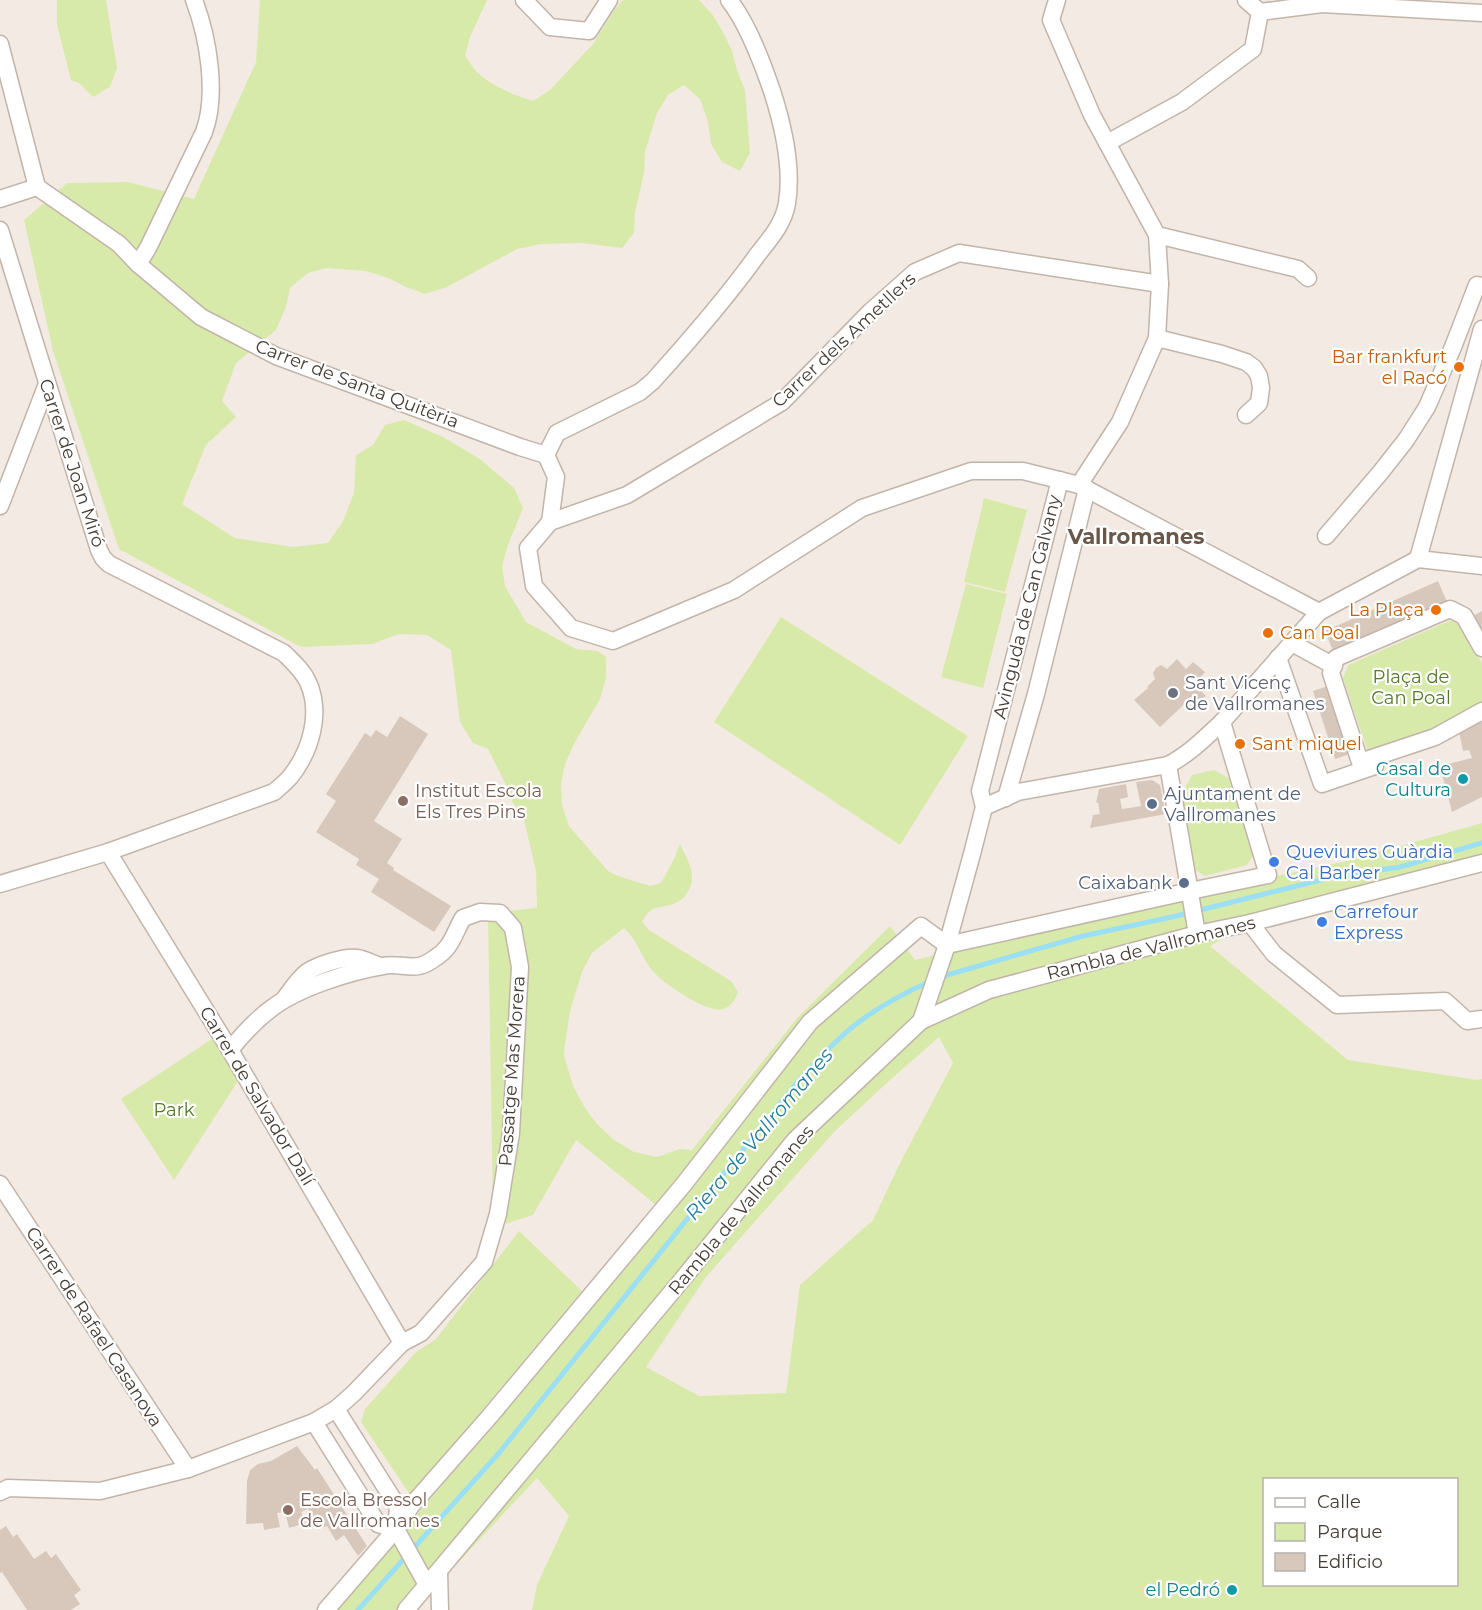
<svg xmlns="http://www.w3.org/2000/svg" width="1482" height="1610" viewBox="0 0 1482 1610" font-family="Montserrat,sans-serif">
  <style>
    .green { fill: #d8eaa9; fill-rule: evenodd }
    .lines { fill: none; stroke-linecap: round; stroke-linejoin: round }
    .stream { stroke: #9bdff4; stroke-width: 5 }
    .building { fill: #d8c8bb }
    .minor-casing { stroke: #c2b4a9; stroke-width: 19 }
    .minor { stroke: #fff; stroke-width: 16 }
    .food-dot { fill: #e8710a; stroke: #fff; stroke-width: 2 }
    .worship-dot { fill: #6b7280; stroke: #fff; stroke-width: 2 }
    .culture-dot { fill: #0f9aa8; stroke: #fff; stroke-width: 2 }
    .education-dot { fill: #8d6e63; stroke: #fff; stroke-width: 2 }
    .service-dot { fill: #5c6f8a; stroke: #fff; stroke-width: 2 }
    .shop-dot { fill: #3f7fe0; stroke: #fff; stroke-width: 2 }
    .labels { text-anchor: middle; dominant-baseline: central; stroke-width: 4.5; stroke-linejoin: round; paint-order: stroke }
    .street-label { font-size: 18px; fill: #453b33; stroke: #fff }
    .food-label { font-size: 18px; fill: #c56008; stroke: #fff; text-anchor: end }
    .park-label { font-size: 18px; fill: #537924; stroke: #fff }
    .worship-label { font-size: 18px; fill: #5b616d; stroke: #fff; text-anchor: start }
    .culture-label { font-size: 18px; fill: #0d838f; stroke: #fff; text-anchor: end }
    .education-label { font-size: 18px; fill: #785e54; stroke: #fff; text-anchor: start }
    .service-label { font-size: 18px; fill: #4e5e75; stroke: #fff; text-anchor: start }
    .shop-label { font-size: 18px; fill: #366cbe; stroke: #fff; text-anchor: start }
    .water-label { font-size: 20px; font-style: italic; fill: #247f9d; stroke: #fff }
    .quarter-label { font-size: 21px; font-weight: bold; fill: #68574a; stroke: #fff }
  </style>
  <rect width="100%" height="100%" fill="#f3ebe3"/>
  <g class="green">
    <path d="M57,0H106L117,68L110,87L93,97L79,83L71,80L57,25Z"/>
    <path d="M260,0H487L470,37L465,56C469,61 472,67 477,72C491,86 514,95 533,101L550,90L593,44L615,9L623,0H699L712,14L723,32L732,51L737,70L745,90L750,153L740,171L722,162L711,144L708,122L700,99L684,85L668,95L657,113L645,152L644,173L635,213L634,233L622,248L582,243L541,244L517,249L447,287L425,294L406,287L388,278L366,271L326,268L308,273L290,288L286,307L276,330L236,363L222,401L236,417L206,445L182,504L235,538L293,547L328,543L343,521L354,493L356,455L373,445L385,425L404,420L443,437L480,459L514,488L523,508L508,545L502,566L505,586L526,622L576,649L598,651L606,657V678L600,699L575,742L565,764L561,784L562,805L569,826L608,871L618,876L650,886L661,883L674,859L680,844C687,860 699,876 687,893C684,898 679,902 673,904C656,910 653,903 642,922L649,930L723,976L732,982L738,992C735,1002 727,1012 715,1009C699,1007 662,983 652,970C641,957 637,939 624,928L592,953L582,972L570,1011L565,1044L564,1055L573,1086L585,1108L597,1124L614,1140L634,1152L657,1157L680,1149L692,1150L798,1017L890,926L915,960L1143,905L1351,860L1482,823V870L1231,934L1210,946L1348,1060L1477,1080L1482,1079V1610H532L537,1585L569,1516L537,1478L414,1610H332L389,1549L666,1213L576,1140L533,1215L489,1229L493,1210L488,917L507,911L537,908L536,871L524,820L512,801L505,783L488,749L473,743L460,722L451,650L427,635L399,634L372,644L301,647L119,549L53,351L24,220L67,183L128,182L194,199L256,62ZM939,1037L953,1063L899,1165L873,1220L800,1285L786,1393L699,1396L646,1367L706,1277L835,1131L889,1081ZM1264,1480H1456V1584H1264Z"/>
    <path d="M984,498L1027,510L1005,592L964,582Z"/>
    <path d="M966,584L1007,594L983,688L941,677Z"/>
    <path d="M781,617L968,736L900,845L714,722Z"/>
    <path d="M1456,619L1482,663V703L1433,730L1369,750L1367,749L1343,678L1348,665L1449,621Z"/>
    <path d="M1214,770L1232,780L1254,854L1247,865L1205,876L1194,869L1181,795L1192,775Z"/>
    <path d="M212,1039L238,1081L174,1180L121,1099Z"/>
    <path d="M519,1231L582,1291L411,1496L361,1422L365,1409L416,1352L436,1339Z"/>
  </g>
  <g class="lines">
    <g class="stream">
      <path d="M940,977L1083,936L1172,917L1333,877L1400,867L1482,843"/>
      <path d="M358,1610L499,1453L799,1080C817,1062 834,1041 855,1025C878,1007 904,993 931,981"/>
    </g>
  </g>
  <g class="building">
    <path d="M1438,581L1450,609L1336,658L1325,631Z"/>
    <path d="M1482,611V648L1466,620Z"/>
    <path d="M1177,659L1186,669L1193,662L1205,672L1200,678L1203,683L1200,690L1206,696L1198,703L1192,697L1160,727L1134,700L1148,688L1147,687L1155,679L1153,673L1156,668L1161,665L1167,669Z"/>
    <path d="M1334,684L1356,752L1335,759L1313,691Z"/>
    <path d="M400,716L428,734L374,821L402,839L387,863L394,868L393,870L451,906L434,932L371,892L379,879L356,865L359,859L316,832L336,801L326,794L365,733L371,737L376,730L387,737Z"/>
    <path d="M1482,722V797L1452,812L1440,766L1472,758L1469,750L1463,751L1458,727Z"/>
    <path d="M1152,780L1160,785L1166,814L1090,828L1093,815L1100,814L1098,802L1096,803L1099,789L1126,784L1128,797L1120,799L1122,809L1141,806L1136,782Z"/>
    <path d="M297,1446L315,1470L317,1468L367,1546L358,1556L344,1535L336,1541L327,1526L318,1530L308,1509L301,1512L306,1523L289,1528L285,1512L277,1513L280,1527L264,1530L263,1523L246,1524L247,1481L250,1470L258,1464L271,1461Z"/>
    <path d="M6,1526L13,1537L17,1534L34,1559L46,1551L51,1558L56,1554L81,1590L74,1595L80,1604L71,1610H27L2,1572L0,1573V1530Z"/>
  </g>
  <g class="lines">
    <defs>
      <g id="minor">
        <path d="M524,0L550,27L589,31L609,0"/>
        <path d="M1057,0L1051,20L1092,115L1157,235L1160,284L1157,338L1120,422L1079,485"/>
        <path d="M1260,12L1322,4L1482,13"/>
        <path d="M0,44L37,187"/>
        <path d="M1107,143L1182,102L1253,49L1260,12L1246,0"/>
        <path d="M0,199L37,187L119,244L138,264L201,317L276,356L520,447L546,455"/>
        <path d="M0,230L99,550L103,558L109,564L284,653C293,662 303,671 308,682C322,713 311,750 291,776C286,782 280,787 274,792L108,852L0,884"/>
        <path d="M1157,235L1298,269L1308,278"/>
        <path d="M138,264L148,248L204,132C218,94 208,37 194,0"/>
        <path d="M1160,284L959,253L915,272L870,312L782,402L627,495L550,522L528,548L534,586L571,628L613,641L734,590L862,508L971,471H1023L1079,485L1319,612"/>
        <path d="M1157,338L1222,354L1246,362L1254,368L1259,376L1261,388L1259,403L1246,415"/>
        <path d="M0,506L47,384"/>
        <path d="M550,522L556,477L546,455L557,433L640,392L653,381C690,340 726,299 758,254C770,239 784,223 787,203C793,166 783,125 772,91C762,62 748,24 729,0"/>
        <path d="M1326,536L1380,473L1406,440L1427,407L1453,347L1477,285L1482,286"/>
        <path d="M1418,559L1482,566"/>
        <path d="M1292,643L1334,666"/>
        <path d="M1482,648L1464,616L1450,609L1336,658L1331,673L1360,762L1435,737L1482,711"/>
        <path d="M1278,658L1322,784L1375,766"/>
        <path d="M1222,722L1319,612L1418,559L1482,329"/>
        <path d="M1168,765L1197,934"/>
        <path d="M1006,798L1036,694L1087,489"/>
        <path d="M108,852L230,1050L402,1343"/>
        <path d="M1250,923L1274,954L1337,1005L1445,1001L1467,1021L1482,1019"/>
        <path d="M285,998C292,989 298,979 307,972C318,965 344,956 357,958C365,959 373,964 380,966"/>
        <path d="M921,1021L947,945L972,854L984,807L980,791L1060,480"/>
        <path d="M0,1184L188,1469"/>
        <path d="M336,1409L398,1507L396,1529L427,1585"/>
        <path d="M314,1422L378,1524L396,1529"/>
        <path d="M0,1492L8,1488L100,1491L188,1469L314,1422L336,1409L354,1393L402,1343L421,1333L484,1262L498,1214L511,1133L520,967L513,928L500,913L480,912L463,918C454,933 452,948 435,958C431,961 424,965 419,966C407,968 394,963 383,966C351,971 298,988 272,1008C257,1019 242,1035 230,1050"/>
        <path d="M439,1571L440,1610"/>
        <path d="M326,1610L396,1529L411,1506L490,1416L684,1184L810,1022L921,926L947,945L1190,891L1268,875L1222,722C1205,738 1189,754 1168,765L1018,792L984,807"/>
        <path d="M406,1610L681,1281L795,1140L921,1021L989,990L1197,934L1250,923L1482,863"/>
      </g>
    </defs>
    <use href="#minor" class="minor-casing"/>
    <use href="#minor" class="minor"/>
  </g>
  <g class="food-dot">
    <circle cx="1459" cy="367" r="6"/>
    <circle cx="1436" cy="610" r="6"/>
    <circle cx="1268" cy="633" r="6"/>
    <circle cx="1240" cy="744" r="6"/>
  </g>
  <circle class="worship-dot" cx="1173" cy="693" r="6"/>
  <g class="culture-dot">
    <circle cx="1463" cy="779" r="6"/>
    <circle cx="1232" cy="1590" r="6"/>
  </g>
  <g class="education-dot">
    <circle cx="403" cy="801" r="6"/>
    <circle cx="288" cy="1510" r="6"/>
  </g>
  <g class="service-dot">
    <circle cx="1152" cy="804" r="6"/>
    <circle cx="1184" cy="883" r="6"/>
  </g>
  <g class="shop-dot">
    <circle cx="1274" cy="862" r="6"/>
    <circle cx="1322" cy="922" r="6"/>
  </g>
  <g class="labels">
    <g class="street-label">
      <text transform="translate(844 340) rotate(-43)">Carrer dels Ametllers</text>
      <text transform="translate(357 384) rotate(21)">Carrer de Santa Quitèria</text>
      <text transform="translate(72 463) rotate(72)">Carrer de Joan Miró</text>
      <text transform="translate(1027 607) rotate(-76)">Avinguda de Can Galvany</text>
      <text transform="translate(1151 948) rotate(-14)">Rambla de Vallromanes</text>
      <text transform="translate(512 1071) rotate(-86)">Passatge Mas Morera</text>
      <text transform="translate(257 1096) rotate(59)">Carrer de Salvador Dalí</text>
      <text transform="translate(741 1210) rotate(-50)">Rambla de Vallromanes</text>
      <text transform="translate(94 1327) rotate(57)">Carrer de Rafael Casanova</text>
    </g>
    <g class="food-label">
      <text x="1447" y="357">Bar frankfurt<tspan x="1447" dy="21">el Racó</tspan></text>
      <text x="1424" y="610">La Plaça</text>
      <text x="1280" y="633" text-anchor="start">Can Poal</text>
      <text x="1252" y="744" text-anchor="start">Sant miquel</text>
    </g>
    <g class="park-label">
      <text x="1411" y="677">Plaça de<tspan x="1411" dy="21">Can Poal</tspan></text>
      <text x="174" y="1110">Park</text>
    </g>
    <g class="worship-label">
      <text x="1185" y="683">Sant Vicenç<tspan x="1185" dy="21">de Vallromanes</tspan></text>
    </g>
    <g class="culture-label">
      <text x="1451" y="769">Casal de<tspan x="1451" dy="21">Cultura</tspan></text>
      <text x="1220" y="1590">el Pedró</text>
    </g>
    <g class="education-label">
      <text x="415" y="791">Institut Escola<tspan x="415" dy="21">Els Tres Pins</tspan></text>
      <text x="300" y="1500">Escola Bressol<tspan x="300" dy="21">de Vallromanes</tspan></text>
    </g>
    <g class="service-label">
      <text x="1164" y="794">Ajuntament de<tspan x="1164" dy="21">Vallromanes</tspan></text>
      <text x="1172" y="883" text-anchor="end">Caixabank</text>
    </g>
    <g class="shop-label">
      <text x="1286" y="852">Queviures Guàrdia<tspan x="1286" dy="21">Cal Barber</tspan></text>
      <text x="1334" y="912">Carrefour<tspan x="1334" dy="21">Express</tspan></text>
    </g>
    <g class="water-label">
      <text transform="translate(759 1134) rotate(-50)">Riera de Vallromanes</text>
    </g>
    <g class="quarter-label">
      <text x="1136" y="536">Vallromanes</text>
    </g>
  </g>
  <rect x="1263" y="1478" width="195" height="108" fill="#ffffff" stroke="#b5b1ad" stroke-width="1.5"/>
  <rect x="1275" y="1498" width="30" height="9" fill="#ffffff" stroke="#b5b1ad" stroke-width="1.5"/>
  <text x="1317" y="1508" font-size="18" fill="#453b33">Calle</text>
  <rect x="1275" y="1523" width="30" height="18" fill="#d8eaa9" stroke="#b5b1ad" stroke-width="1.5"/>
  <text x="1317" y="1538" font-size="18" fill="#453b33">Parque</text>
  <rect x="1275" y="1553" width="30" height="18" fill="#d8c8bb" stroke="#b5b1ad" stroke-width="1.5"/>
  <text x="1317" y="1568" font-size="18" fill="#453b33">Edificio</text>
</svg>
